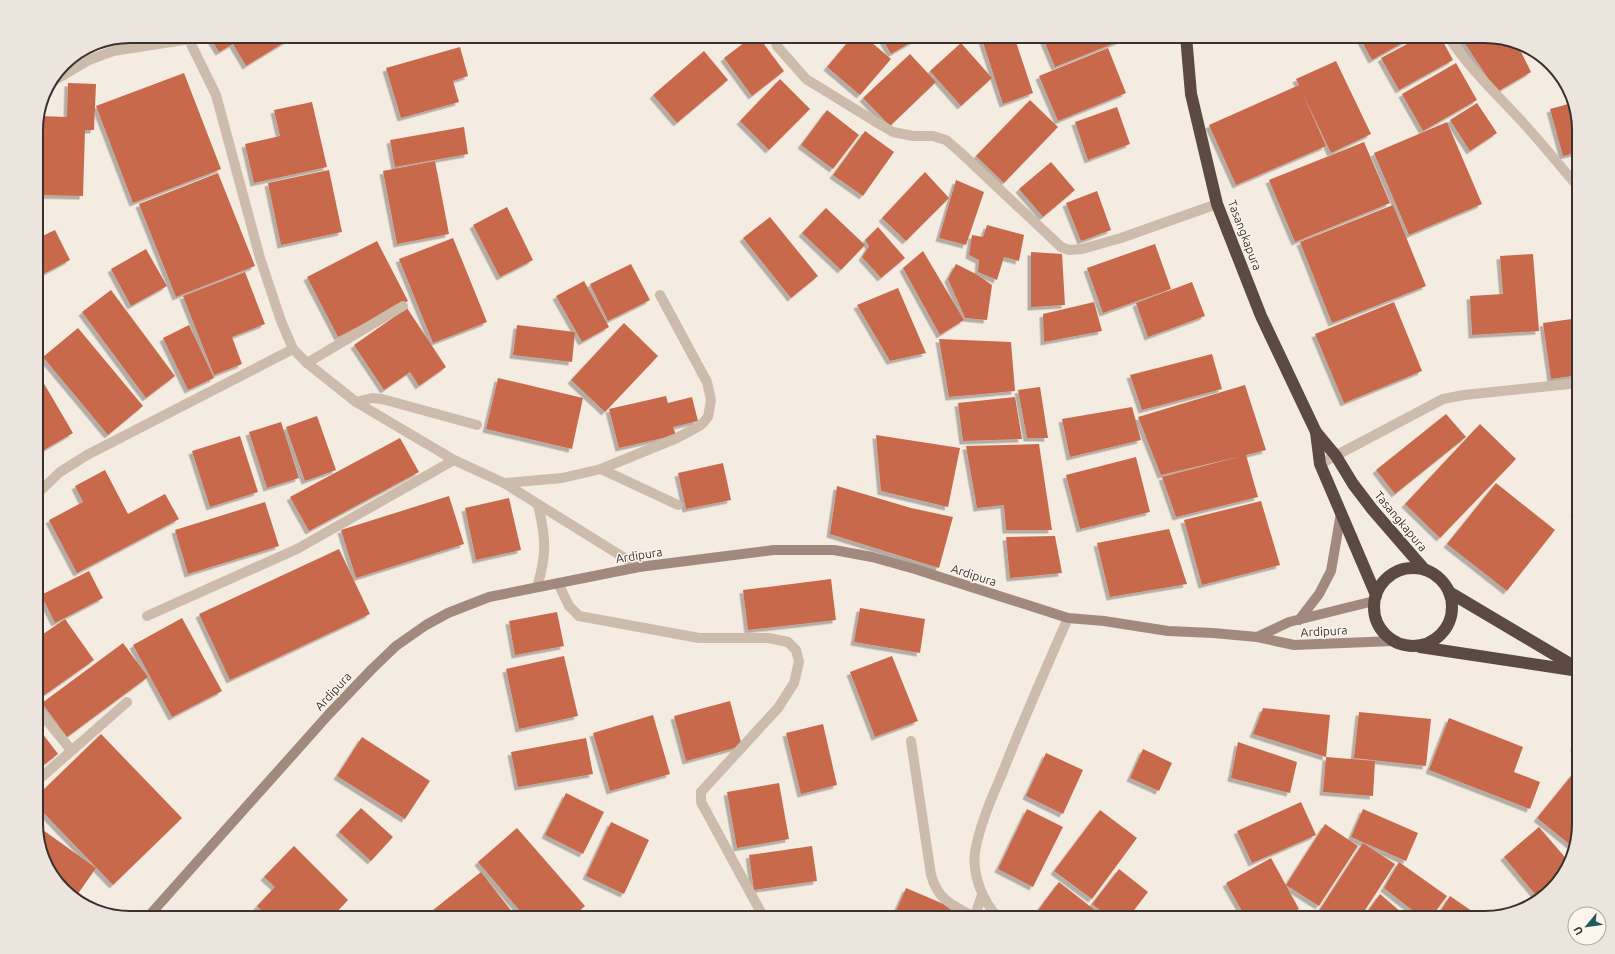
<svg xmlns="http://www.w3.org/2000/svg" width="1615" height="954" viewBox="0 0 1615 954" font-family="Ubuntu,sans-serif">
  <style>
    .green { fill: #b8c4a0 }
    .building { fill: #c8694b; filter: url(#shadow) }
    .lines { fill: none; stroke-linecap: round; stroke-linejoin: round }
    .lane { stroke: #cdbbac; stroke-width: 10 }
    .street { stroke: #cdbbac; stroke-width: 10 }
    .secondary { stroke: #a18a7d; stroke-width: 10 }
    .highway { stroke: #5c4a42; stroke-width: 12 }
    .labels { text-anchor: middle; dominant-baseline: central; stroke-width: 3; stroke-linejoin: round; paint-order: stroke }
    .street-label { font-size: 12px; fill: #3b302b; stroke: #fbf5ee }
    .rim { fill: none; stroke: #3b302b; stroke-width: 2 }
  </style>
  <defs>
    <filter id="shadow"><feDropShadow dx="-3.5" dy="3.5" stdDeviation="0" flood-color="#0004"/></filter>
  </defs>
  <rect width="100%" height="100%" fill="#f4ebe1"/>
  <path class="green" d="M1579,726V756L1570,751Z"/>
  <g class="building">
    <path d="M209,36H295L246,66L233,44L219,52Z"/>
    <path d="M753,36H758L784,71L752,96L724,58Z"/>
    <path d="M853,36H864L891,59L860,95L827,67Z"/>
    <path d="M881,36H922L891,54Z"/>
    <path d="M981,36H1014L1033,93L1003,104Z"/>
    <path d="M1042,36H1120L1122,40L1055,67Z"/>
    <path d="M1359,36H1415L1372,60Z"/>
    <path d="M1422,36H1440L1453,60L1399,90L1381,58Z"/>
    <path d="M1460,36H1485L1517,44L1531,72L1497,92Z"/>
    <path d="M112,40L72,62L70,59L94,43Z"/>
    <path d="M961,43L992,78L961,106L930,71Z"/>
    <path d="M460,47L468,76L453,81L459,102L401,118L386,68Z"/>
    <path d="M1108,48L1126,93L1058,121L1039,76Z"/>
    <path d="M704,51L728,80L677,123L653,95Z"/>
    <path d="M910,54L936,82L890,126L863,98Z"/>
    <path d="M1336,61L1371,134L1331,153L1302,92L1326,146L1236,185L1209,125L1299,85L1296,79Z"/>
    <path d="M1456,63L1477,100L1423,131L1402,94Z"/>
    <path d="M184,73L221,169L133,203L96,106Z"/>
    <path d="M780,79L810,109L769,150L740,121Z"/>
    <path d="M68,83L96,84L94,130H85L83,196L36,195V124L38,116L67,117Z"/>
    <path d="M1030,100L1058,127L1004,183L976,156Z"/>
    <path d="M312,102L327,167L254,183L245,144L280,136L274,110Z"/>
    <path d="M1477,103L1497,133L1470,151L1450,120Z"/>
    <path d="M1572,103L1579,124V152L1563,156L1550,109Z"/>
    <path d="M1117,107L1130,144L1088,160L1075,122Z"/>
    <path d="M827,110L859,135L833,169L801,145Z"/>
    <path d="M1447,122L1482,204L1409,235L1374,153Z"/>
    <path d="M464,127L468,154L395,167L390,140Z"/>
    <path d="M865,131L894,152L863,196L833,175Z"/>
    <path d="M1364,142L1390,203L1295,242L1269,180Z"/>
    <path d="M435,161L449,234L397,244L383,171Z"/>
    <path d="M1051,162L1075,190L1043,217L1019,189Z"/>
    <path d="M329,170L342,232L281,245L268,183Z"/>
    <path d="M925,172L949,198L906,241L882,218Z"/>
    <path d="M218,173L255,266L176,297L139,204Z"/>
    <path d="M956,180L984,192L966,245L939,238Z"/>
    <path d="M1097,191L1111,230L1081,241L1066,203Z"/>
    <path d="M1393,205L1426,286L1332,323L1300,242Z"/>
    <path d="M507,207L533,260L500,277L473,225Z"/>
    <path d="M826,208L865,245L841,270L802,233Z"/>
    <path d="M770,217L818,276L791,298L743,238Z"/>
    <path d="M987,225L1024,235L1019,261L1004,257L997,280L978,272L979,260L969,255L972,235L983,237Z"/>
    <path d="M878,227L905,258L881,278L862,257L869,246L865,240Z"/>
    <path d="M55,230L70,260L36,278V239Z"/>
    <path d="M453,238L487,322L433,343L399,259Z"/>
    <path d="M377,241L408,301L338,337L307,277Z"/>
    <path d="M1155,244L1171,289L1103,313L1087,268Z"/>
    <path d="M146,249L167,286L131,306L111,269Z"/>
    <path d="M923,251L964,320L940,335L903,268Z"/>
    <path d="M1031,252L1062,254L1065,305L1031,307Z"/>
    <path d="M1533,254L1539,331L1472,335L1470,296L1503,294L1500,256Z"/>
    <path d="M631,264L650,300L608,321L590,284Z"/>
    <path d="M956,264L976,274L992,285L987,320L965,318L948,279Z"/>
    <path d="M245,272L265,324L232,337L242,364L214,375L183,296Z"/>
    <path d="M584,281L609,327L582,342L556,296Z"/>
    <path d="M1192,282L1205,316L1148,337L1136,303Z"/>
    <path d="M898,288L926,353L890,361L857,305Z"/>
    <path d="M111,290L175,376L146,398L82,312Z"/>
    <path d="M1094,302L1102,331L1044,342L1043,314Z"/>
    <path d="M1394,302L1422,371L1344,403L1315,334Z"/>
    <path d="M407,308L446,367L419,386L410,372L384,390L354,345Z"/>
    <path d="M1579,318V375L1551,379L1543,323Z"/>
    <path d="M624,323L658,356L605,412L571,380Z"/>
    <path d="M189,325L214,378L188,390L163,338Z"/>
    <path d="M517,325L575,332L572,362L513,355Z"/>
    <path d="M78,328L143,406L108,435L43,357Z"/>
    <path d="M939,339L1011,342L1015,391L949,397Z"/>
    <path d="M1212,354L1222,389L1142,410L1130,375Z"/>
    <path d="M36,370L73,433L39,453L36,448Z"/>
    <path d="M498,378L583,398L572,449L486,429Z"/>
    <path d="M1245,385L1266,450L1246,455L1258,497L1176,517L1162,477L1242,456L1161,475L1138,417Z"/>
    <path d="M1040,387L1048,438H1027L1018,390Z"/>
    <path d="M666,396L668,403L692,397L698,421L673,427L676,435L619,448L609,409Z"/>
    <path d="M1015,397L1022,439L963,441L958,403Z"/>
    <path d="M1132,407L1141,440L1070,457L1062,419Z"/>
    <path d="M1446,414L1466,437L1395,494L1376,470Z"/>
    <path d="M317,416L336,470L305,481L286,427Z"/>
    <path d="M281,422L299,478L267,488L249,432Z"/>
    <path d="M1480,424L1516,459L1440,538L1405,504Z"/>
    <path d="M876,435L960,448L948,507L881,491Z"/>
    <path d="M240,436L258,492L210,507L192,451Z"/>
    <path d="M400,438L419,472L309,531L290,497Z"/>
    <path d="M1039,444L1052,530H1006L1004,505L977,508L966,446Z"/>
    <path d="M1136,457L1150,512L1080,529L1066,475Z"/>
    <path d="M723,463L731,500L686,509L678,473Z"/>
    <path d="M105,470L128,514L165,494L179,519L77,573L49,520L83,502L75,486Z"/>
    <path d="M1496,483L1555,530L1507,591L1447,544Z"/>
    <path d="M837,486L911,508L953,517L939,568L830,534Z"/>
    <path d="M449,496L464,544L356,578L341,530Z"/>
    <path d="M509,498L521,550L476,560L465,508Z"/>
    <path d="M1261,501L1280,565L1202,585L1184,520Z"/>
    <path d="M265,502L279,546L188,574L175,530Z"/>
    <path d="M1579,509V522L1574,512Z"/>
    <path d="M1169,529L1187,584L1110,597L1097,543Z"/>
    <path d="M1055,536L1062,573L1010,578L1006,537Z"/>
    <path d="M339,549L370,614L230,680L199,614Z"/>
    <path d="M89,571L103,598L55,623L41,595Z"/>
    <path d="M831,579L836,620L748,630L743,590Z"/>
    <path d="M860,608L925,619L920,653L854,642Z"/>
    <path d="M557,612L564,646L515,655L509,621Z"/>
    <path d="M182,618L222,691L172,717L133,645Z"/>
    <path d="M65,619L94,660L39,699L36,695V639Z"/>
    <path d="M123,643L148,677L67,737L42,703Z"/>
    <path d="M564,656L578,716L519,729L506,669Z"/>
    <path d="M892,656L918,721L875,737L850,672Z"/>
    <path d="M730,701L742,746L686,761L674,716Z"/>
    <path d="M1263,708L1330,715L1326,757L1253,734Z"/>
    <path d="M1359,712L1431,719L1426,766L1354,758Z"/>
    <path d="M653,715L670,774L610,791L593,733Z"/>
    <path d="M1449,718L1523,747L1514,772L1540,782L1530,809L1429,770Z"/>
    <path d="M823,724L837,785L801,794L786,733Z"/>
    <path d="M36,725L58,754L36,771Z"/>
    <path d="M101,734L182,818L113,885L36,805V797Z"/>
    <path d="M362,737L430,781L405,819L337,776Z"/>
    <path d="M586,738L593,774L518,787L511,752Z"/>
    <path d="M1238,742L1297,762L1290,793L1231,778Z"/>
    <path d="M1143,749L1172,763L1159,791L1130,778Z"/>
    <path d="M1046,753L1083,770L1063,814L1026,796Z"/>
    <path d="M1326,757L1375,761L1373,796L1323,792Z"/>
    <path d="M1576,770L1579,772V824L1573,847L1537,818Z"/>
    <path d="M779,783L789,839L737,848L727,792Z"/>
    <path d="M566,793L604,812L583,854L545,835Z"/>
    <path d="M1301,802L1316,835L1252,863L1237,831Z"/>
    <path d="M361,808L393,837L371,861L339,832Z"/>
    <path d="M1027,809L1063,827L1033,887L998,869Z"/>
    <path d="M1363,809L1418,833L1406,861L1351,837Z"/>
    <path d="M1100,810L1137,838L1092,899L1054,871Z"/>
    <path d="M611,822L649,840L624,894L586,876Z"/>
    <path d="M1325,824L1358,846L1319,906L1286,885Z"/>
    <path d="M36,825L96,868L75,898L49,871L36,830Z"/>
    <path d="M1539,827L1569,862L1566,871L1539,899L1504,857Z"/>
    <path d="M517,828L585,906L572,918H526L478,862Z"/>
    <path d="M1363,843L1395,864L1360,918H1322L1317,914Z"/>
    <path d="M294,846L348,900L331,918H269L257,906L275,887L264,877Z"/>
    <path d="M812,846L817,881L754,890L749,855Z"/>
    <path d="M1271,858L1299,909L1283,918H1246L1226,883Z"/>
    <path d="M1399,862L1447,896L1431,918H1422L1384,888Z"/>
    <path d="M1119,869L1148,892L1128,918H1110L1092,904Z"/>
    <path d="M481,872L517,918H423Z"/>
    <path d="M1059,882L1105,918L1033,917Z"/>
    <path d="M906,888L953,908L949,918H893Z"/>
    <path d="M1380,894L1408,918H1363Z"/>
    <path d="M1450,896L1482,918H1436Z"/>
  </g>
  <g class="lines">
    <g class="lane">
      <path d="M307,363L403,306"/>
      <path d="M356,402L372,398L382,399L477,425"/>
      <path d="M601,469L678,505"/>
      <path d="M504,483L562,478L601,469L677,438L701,425L708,417L711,400L707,382L660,295"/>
    </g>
    <g class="street">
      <path d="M187,36L216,95L260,258L281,321L293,349L307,363L356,402L454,460L504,483L639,567"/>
      <path d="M774,36L777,46L806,79L876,122L893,132L913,136H933L946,140L960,152L1061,247L1069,250L1082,249L1121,238L1217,204"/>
      <path d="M1448,36C1470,70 1499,96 1526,126C1544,146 1561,167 1579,188"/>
      <path d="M50,83L89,60L113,51L190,39"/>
      <path d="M1320,464L1443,399L1464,395L1579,383"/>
      <path d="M36,495L60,472L87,455L293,349"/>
      <path d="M558,583L569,606L579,616L699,638H769L788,642L796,650L799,662L794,683L778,708L701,792V802L764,918"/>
      <path d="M537,587C547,554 546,538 538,505"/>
      <path d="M147,616L297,549L454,460"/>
      <path d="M36,707L71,750"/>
      <path d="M911,741L931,875C939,902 952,904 974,917"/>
      <path d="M36,782L127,702"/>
      <path d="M974,918L982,895"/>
      <path d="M999,918C983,903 972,874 975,852C980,823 993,795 1004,769C1024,718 1046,668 1068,618"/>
    </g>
    <g class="secondary">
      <path d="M1299,620L1319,594L1331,571L1341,513"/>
      <path d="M1257,637L1289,622L1374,601"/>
      <path d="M147,918L329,714L372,669L396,646L426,625L448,613L489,597L639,567L774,550H834L872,557L915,569L1068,618L1104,621L1168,631L1213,633L1257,637L1294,645L1393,641"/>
    </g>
    <g class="highway">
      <path d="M1186,36L1191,94L1217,204L1261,316L1316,432L1320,464L1376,595"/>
      <path d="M1316,432L1336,456L1353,484L1372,509L1424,569"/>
      <circle cx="1413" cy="607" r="39"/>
      <path d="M1449,592L1577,668"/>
      <path d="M1420,647L1579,671"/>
    </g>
  </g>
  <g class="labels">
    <g class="street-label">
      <text transform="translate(1245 235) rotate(69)">Tasangkapura</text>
      <text transform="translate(1401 521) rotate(50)">Tasangkapura</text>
      <text transform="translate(639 555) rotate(-9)">Ardipura</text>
      <text transform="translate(974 575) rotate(18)">Ardipura</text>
      <text transform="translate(1324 631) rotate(-3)">Ardipura</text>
      <text transform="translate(333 691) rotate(-47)">Ardipura</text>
    </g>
  </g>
  <path d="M0 0H1615V954H0ZM130 43H1485A87 87 0 0 1 1572 130V824A87 87 0 0 1 1485 911H130A87 87 0 0 1 43 824V130A87 87 0 0 1 130 43Z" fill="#ece5de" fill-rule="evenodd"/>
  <path class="rim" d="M130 43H1485A87 87 0 0 1 1572 130V824A87 87 0 0 1 1485 911H130A87 87 0 0 1 43 824V130A87 87 0 0 1 130 43Z"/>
  <g transform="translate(1587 926) rotate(241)"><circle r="19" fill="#fbf5ee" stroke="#aea6a0"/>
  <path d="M0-3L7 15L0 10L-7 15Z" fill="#1f5a5e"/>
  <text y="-6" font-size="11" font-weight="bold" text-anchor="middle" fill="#3b302b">U</text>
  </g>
</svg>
